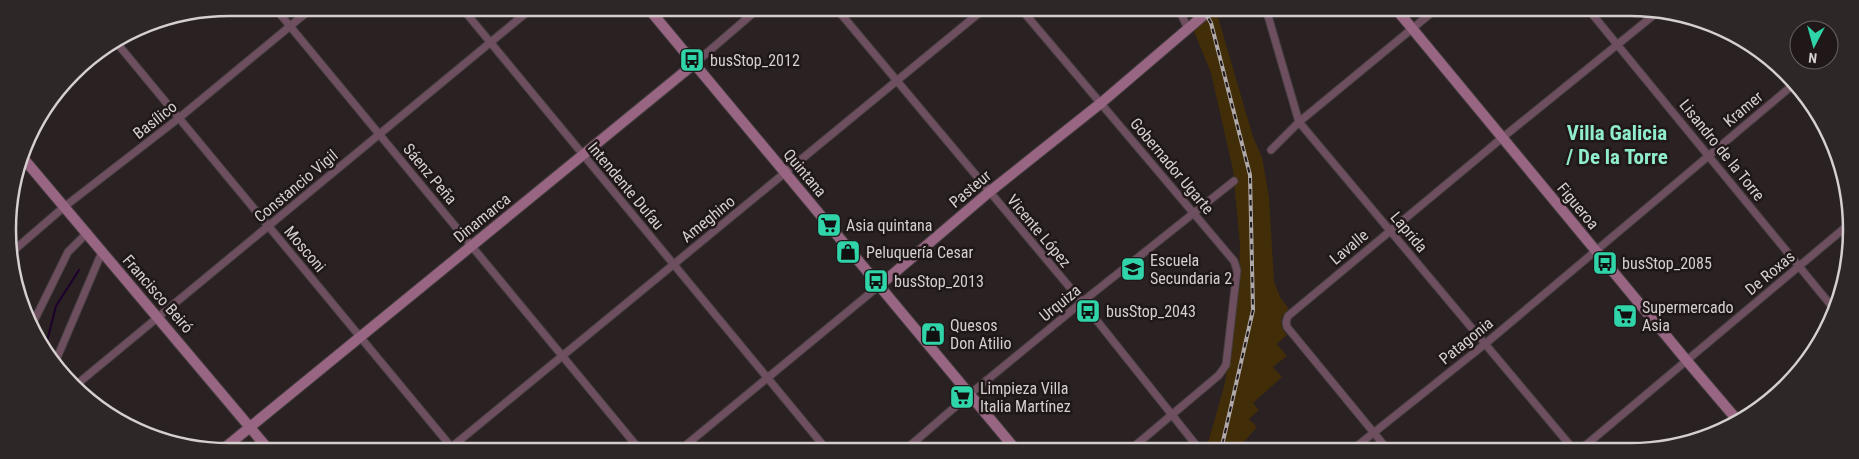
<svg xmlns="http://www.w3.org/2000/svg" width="1859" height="459" viewBox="0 0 1859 459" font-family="'Roboto Condensed',sans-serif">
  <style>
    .green { fill: #422d09 }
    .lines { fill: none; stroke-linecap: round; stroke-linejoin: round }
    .stream { stroke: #1e002c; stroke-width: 2 }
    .street-casing { stroke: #453d3e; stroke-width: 9 }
    .secondary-casing { stroke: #453d3e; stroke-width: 12 }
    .street { stroke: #6e4f60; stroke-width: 7 }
    .secondary { stroke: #986683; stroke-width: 10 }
    .rail-casing { stroke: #b0a9aa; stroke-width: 4 }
    .rail { stroke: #201818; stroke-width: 2; stroke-dasharray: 5.5; stroke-linecap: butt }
    .labels { text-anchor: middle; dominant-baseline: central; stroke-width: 5; stroke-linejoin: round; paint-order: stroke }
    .poi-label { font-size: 16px; fill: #d5cfd0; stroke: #201818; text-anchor: start }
    .street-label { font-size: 16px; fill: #d5cfd0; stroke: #201818 }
    .district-label { font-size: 21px; font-weight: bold; fill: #8feccc; stroke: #201818 }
    .rim { fill: none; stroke: #d5cfd0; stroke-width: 2.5 }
  </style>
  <rect width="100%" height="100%" fill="#292122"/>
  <path class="green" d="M1216,10L1253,137L1262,157L1269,197L1274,281L1280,297L1289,309C1279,317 1279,325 1287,335L1277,344L1287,356L1273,367L1282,377L1253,403L1259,410L1249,419L1257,427L1237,450H1206L1225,383L1239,270L1240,246L1233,170L1211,73L1193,29Z"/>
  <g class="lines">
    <path class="stream" d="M45,349L56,306L79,270"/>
    <defs>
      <g id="street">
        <path d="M275,8L640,450"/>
        <path d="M462,8L827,450"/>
        <path d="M836,8L1082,302L1200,450"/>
        <path d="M1021,9L1234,261L1237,270L1226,365L1219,375L1130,450"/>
        <path d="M1179,9L1188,29"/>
        <path d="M1266,9L1299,122L1574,450"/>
        <path d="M1588,9L1834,309"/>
        <path d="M116,42L453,449"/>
        <path d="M694,64L759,8"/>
        <path d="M1271,150L1299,122L1436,9"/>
        <path d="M13,251L64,207L179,118L312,8"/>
        <path d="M32,325L68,252L86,234"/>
        <path d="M54,365L102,252"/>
        <path d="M76,385L532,8"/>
        <path d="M448,450L984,9"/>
        <path d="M680,450L880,285"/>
        <path d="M905,450L970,394L1082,302L1234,181"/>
        <path d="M1352,450L1485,344L1794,84"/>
        <path d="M1388,450L1287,327L1286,322L1288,316L1502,138L1660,10"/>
        <path d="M1580,450L1847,226"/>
      </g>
      <g id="secondary">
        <path d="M648,8L1016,450"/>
        <path d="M1396,9L1687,361L1738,421"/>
        <path d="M23,158L269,450"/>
        <path d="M880,285L988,193L1101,103L1211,9"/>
        <path d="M222,450L694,64"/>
      </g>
    </defs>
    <use href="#street" class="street-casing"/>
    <use href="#secondary" class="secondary-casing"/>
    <use href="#street" class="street"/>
    <use href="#secondary" class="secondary"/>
    <defs>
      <path id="rail" d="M1203,9L1211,23L1250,175L1253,310L1221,450"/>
    </defs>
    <use href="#rail" class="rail-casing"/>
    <use href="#rail" class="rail"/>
  </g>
  <defs>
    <symbol id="bus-square" viewBox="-11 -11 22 22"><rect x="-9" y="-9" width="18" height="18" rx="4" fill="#30d4a9" stroke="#201818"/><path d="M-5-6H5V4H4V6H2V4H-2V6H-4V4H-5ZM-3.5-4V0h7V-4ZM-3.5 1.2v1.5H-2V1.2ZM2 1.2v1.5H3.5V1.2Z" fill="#111"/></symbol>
    <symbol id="supermarket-square" viewBox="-11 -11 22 22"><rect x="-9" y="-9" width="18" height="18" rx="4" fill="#30d4a9" stroke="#201818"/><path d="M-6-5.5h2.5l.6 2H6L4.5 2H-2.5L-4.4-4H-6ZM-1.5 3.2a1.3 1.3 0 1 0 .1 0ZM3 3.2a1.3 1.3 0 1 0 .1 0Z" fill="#111"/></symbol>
    <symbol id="shop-square" viewBox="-11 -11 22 22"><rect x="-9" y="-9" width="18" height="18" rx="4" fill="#30d4a9" stroke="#201818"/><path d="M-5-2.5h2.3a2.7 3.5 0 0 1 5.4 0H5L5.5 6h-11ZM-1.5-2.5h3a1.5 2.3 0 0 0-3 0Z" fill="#111"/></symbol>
    <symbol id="school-square" viewBox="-11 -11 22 22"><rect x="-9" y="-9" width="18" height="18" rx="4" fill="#30d4a9" stroke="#201818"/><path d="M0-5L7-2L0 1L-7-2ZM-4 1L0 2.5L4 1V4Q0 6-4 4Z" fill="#111"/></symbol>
  </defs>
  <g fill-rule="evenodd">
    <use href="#bus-square" x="678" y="46" width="28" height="28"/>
    <use href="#supermarket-square" x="815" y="211" width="28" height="28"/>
    <use href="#shop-square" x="834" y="238" width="28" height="28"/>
    <use href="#bus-square" x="1591" y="249" width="28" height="28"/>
    <use href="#school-square" x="1119" y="255" width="28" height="28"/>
    <use href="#bus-square" x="862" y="267" width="28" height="28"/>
    <use href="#bus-square" x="1074" y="297" width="28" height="28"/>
    <use href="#supermarket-square" x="1611" y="302" width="28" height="28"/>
    <use href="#shop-square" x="919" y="320" width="28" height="28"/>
    <use href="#supermarket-square" x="948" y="383" width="28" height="28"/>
  </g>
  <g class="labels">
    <g class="poi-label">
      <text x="710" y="60">busStop_2012</text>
      <text x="846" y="225">Asia quintana</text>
      <text x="866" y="252">Peluquería Cesar</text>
      <text x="1150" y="260">Escuela<tspan x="1150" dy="18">Secundaria 2</tspan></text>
      <text x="1622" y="263">busStop_2085</text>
      <text x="894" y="281">busStop_2013</text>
      <text x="1642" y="307">Supermercado<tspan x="1642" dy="18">Asia</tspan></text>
      <text x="1106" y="311">busStop_2043</text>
      <text x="950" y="325">Quesos<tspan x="950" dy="18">Don Atilio</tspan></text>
      <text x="980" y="388">Limpieza Villa<tspan x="980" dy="18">Italia Martínez</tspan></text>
    </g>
    <g class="street-label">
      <text transform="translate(1743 109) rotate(-40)">Kramer</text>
      <text transform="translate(155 120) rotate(-38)">Basílico</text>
      <text transform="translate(1722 150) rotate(51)">Lisandro de la Torre</text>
      <text transform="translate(1172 166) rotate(50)">Gobernador Ugarte</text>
      <text transform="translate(805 173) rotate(50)">Quintana</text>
      <text transform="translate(430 174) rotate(50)">Sáenz Peña</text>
      <text transform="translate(296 186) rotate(-40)">Constancio Vigil</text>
      <text transform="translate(626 186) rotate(50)">Intendente Dufau</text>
      <text transform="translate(970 189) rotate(-40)">Pasteur</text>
      <text transform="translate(1578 206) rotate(50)">Figueroa</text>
      <text transform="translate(482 218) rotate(-39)">Dinamarca</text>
      <text transform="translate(708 219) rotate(-39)">Ameghino</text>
      <text transform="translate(1039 231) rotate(50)">Vicente López</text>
      <text transform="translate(1409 232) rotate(50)">Laprida</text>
      <text transform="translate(1349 247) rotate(-40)">Lavalle</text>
      <text transform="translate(305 249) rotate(50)">Mosconi</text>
      <text transform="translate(1770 273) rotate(-40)">De Roxas</text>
      <text transform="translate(158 294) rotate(49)">Francisco Beiró</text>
      <text transform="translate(1060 303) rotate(-39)">Urquiza</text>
      <text transform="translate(1466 341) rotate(-39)">Patagonia</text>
    </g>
    <g class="district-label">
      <text x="1617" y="133">Villa Galicia<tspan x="1617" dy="24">/ De la Torre</tspan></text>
    </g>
  </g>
  <path d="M0 0H1859V459H0ZM229 16H1630A213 213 0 0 1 1843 229V230A213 213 0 0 1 1630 443H229A213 213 0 0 1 16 230V229A213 213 0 0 1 229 16Z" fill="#2e2727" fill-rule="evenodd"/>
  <path class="rim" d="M229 16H1630A213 213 0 0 1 1843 229V230A213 213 0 0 1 1630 443H229A213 213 0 0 1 16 230V229A213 213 0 0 1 229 16Z"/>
  <g transform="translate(1814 45) rotate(186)"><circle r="24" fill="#201818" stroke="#686162"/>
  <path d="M0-4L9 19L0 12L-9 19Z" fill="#30d4a9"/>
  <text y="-8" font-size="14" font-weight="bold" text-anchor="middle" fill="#d5cfd0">N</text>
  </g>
</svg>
